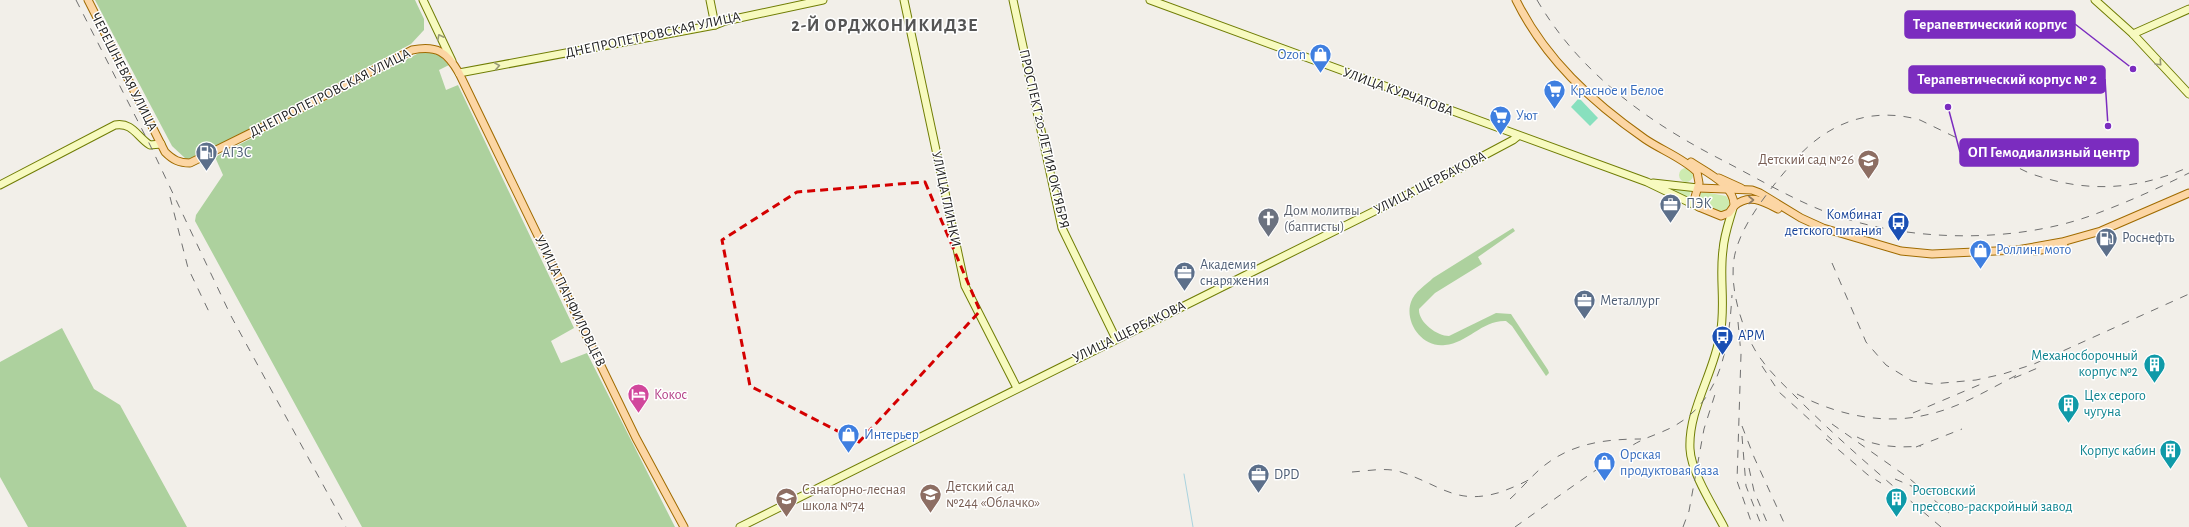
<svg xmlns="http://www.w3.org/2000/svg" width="2189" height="527" viewBox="0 0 2189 527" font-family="'Alegreya Sans',sans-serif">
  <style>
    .grass { fill: #cdebb0 }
    .forest { fill: #add19e }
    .pitch { fill: #88e0be }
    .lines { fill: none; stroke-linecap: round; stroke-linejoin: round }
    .stream { stroke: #aad3df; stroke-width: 1 }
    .secondary-casing { stroke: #707d05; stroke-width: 9 }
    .primary-casing { stroke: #a06b00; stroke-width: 9 }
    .secondary { stroke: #f7fabf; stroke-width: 7 }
    .primary { stroke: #fcd6a4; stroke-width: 7 }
    .rail { stroke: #707070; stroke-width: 1; stroke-dasharray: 8 8; stroke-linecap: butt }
    .oneway { stroke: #979978 }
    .oneway2 { stroke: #8f7c63 }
    .marked { fill: none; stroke: #d40000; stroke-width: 3; stroke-dasharray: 8 5; stroke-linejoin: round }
    .labels { text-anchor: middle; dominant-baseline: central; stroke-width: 3; stroke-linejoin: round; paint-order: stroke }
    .street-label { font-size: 14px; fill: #222; stroke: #fff }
    .shop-label { font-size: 14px; fill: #366cbe; stroke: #fff; text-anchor: start }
    .service-label { font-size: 14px; fill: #4e5e75; stroke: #fff; text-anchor: start }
    .education-label { font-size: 14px; fill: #785e54; stroke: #fff; text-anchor: start }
    .worship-label { font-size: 14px; fill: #5b616d; stroke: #fff; text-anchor: start }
    .transit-label { font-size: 14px; fill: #164399; stroke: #fff; text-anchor: end }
    .culture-label { font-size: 14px; fill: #0d838f; stroke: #fff; text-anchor: end }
    .hotel-label { font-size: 14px; fill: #b23c85; stroke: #fff; text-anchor: start }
    .district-label { font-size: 18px; font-weight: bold; letter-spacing: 1px; fill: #555; stroke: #fff }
    .leader { fill: none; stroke: #7b2cbf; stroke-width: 1.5 }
    .callout-dot { fill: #7b2cbf; stroke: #fff; stroke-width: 1.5 }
    .callout { fill: #7b2cbf; stroke: #7b2cbf; stroke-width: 1.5 }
    .callout-label { font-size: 15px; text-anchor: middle; font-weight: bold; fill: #fff }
  </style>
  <rect width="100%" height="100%" fill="#f2efe9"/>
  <g class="grass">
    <circle cx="1686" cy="175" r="7"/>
    <path d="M1671,189H1672L1691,190L1689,198Z"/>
    <path d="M1704,192L1726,196L1730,202C1729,220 1703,208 1699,198L1701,193Z"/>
  </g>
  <g class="forest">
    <path d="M95,0H415L424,19V30L411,44L193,160L186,159L172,146Z"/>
    <path d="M430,52L440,56L449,65L439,70L446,90L458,85L574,328L551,341L561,363L587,353L675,527H362L195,221L196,215L223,175L215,157L419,53Z"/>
    <path d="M1513,228L1515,231L1478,257L1482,264L1435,293L1419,309C1418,322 1437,336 1449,336L1496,313L1511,314L1548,370L1549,373L1546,376L1512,326L1506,321C1482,320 1468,343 1445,345C1422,348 1404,322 1411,302C1414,292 1426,285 1433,278Z"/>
    <path d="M62,328L94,389L120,405L187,527H28L0,477V362Z"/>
  </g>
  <path class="pitch" d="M1579,98L1598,118L1590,126L1571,107Z"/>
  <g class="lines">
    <path class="stream" d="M1184,474L1193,527"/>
    <defs>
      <g id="secondary">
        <path d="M423,0L452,61"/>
        <path d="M710,0L715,25"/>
        <path d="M904,0L965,286L1017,388"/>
        <path d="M1013,0L1062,228L1116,339"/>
        <path d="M1150,0L1647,182L1699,207"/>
        <path d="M2095,0L2133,34L2189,94"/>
        <path d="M2133,34L2189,9"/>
        <path d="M459,73L715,25L725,21L823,0"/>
        <path d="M1653,183L1698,188"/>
        <path d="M0,185L115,125C133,122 137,137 150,145L161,144"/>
        <path d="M740,527L1451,173L1513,140L1518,136"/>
        <path d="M1724,527C1713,506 1691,472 1690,449C1688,410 1714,373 1720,335C1726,306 1719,278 1723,250C1724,235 1729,222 1733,208"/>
      </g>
      <g id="primary">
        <path d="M88,0L165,152C173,160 179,163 190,163L305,106L412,50C437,45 447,52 459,73L636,438L684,527"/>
        <path d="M1516,0C1545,59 1592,102 1645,139C1661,150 1683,158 1697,172L1699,183L1695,197L1699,207L1721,216L1729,213L1734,206C1735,185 1706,172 1691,162"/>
        <path d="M1719,178L1741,188"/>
        <path d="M1698,188L1752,190L1760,193L1801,218L1823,228L1901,251L1932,254L2017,250L2062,242L2101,231L2189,193"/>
        <path d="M1734,206C1749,193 1763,201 1778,209"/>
        <path d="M2035,251L2064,246"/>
      </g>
    </defs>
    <use href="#secondary" class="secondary-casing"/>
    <use href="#primary" class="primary-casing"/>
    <use href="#secondary" class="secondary"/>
    <use href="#primary" class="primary"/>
    <g class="rail">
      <path d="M76,0L150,145L231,316L346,527"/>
      <path d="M1537,0C1579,72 1646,121 1720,159C1755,177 1790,198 1826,212C1904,242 2011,244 2090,216C2123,204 2157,189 2189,173"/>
      <path d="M170,197L188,268L211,316"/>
      <path d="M1832,263L1866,342L1886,365L1912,381L1932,384L1976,380L2003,374L2034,364L2189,294"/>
      <path d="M1738,322L1741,354L1737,481L1753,527"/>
      <path d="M1762,366L1779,392L1832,440"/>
      <path d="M2014,378L2040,367"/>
      <path d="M1797,394C1837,415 1885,426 1930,414C1961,407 1991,388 2019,374"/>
      <path d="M1913,413L1986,382"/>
      <path d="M1832,424L1910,479L1949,513"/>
      <path d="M1742,426L1754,457L1786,527"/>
      <path d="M1742,436L1746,486L1762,527"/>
      <path d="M1857,437C1877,447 1899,448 1921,446"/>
      <path d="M1826,439L1868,475L1881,483"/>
      <path d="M1916,447L1962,429"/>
      <path d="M1749,468L1754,491L1769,527"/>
      <path d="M1352,472C1368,471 1386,467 1401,472C1441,485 1456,506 1501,492C1511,488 1522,484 1532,478"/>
      <path d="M1895,479L1923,491L1944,492"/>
      <path d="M1510,499C1520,490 1529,479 1539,470C1568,444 1603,439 1641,439"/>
      <path d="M1515,527C1553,500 1591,473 1630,447C1644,437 1661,434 1676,425C1722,398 1729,344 1732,295"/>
      <path d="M1683,527L1689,511L1704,429L1717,388"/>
      <path d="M1941,527C1893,486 1844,445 1799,400C1784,385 1766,369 1755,350C1740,324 1727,280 1736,250C1744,220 1774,184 1794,161C1827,123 1871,106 1920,120L2029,173C2085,193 2135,191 2189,167"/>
    </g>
  </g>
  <defs><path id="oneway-chevron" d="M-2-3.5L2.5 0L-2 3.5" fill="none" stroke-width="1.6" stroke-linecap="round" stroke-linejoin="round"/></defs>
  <g class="oneway">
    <use href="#oneway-chevron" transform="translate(440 37) rotate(-116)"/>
    <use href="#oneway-chevron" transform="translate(2159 63) rotate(47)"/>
    <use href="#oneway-chevron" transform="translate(497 66) rotate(-10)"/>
  </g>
  <use class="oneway2" href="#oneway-chevron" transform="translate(1751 200)"/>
  <path class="marked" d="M925,182L980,311L859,442L750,386L722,240L797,192Z"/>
  <defs>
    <symbol id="shop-pin" viewBox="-11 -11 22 30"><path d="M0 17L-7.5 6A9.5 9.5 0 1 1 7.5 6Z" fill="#3f7fe0" stroke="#fff"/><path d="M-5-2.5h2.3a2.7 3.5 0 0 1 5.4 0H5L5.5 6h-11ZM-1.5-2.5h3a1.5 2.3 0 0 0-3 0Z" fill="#fff"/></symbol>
    <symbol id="supermarket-pin" viewBox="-11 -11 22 30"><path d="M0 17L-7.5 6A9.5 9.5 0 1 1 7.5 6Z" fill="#3f7fe0" stroke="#fff"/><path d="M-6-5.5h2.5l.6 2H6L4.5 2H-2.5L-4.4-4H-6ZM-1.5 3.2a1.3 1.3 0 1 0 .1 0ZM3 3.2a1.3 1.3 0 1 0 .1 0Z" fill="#fff"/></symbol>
    <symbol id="fuel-pin" viewBox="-11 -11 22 30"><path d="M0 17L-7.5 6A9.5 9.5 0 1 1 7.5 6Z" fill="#5c6f8a" stroke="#fff"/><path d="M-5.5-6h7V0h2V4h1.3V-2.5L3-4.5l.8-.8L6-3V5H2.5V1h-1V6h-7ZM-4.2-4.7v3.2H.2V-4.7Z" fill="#fff"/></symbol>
    <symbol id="school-pin" viewBox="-11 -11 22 30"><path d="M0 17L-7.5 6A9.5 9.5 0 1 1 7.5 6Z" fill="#8d6e63" stroke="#fff"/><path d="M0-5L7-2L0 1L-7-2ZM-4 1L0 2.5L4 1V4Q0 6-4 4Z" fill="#fff"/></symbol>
    <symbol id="office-pin" viewBox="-11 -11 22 30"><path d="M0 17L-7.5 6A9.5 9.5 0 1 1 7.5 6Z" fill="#5c6f8a" stroke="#fff"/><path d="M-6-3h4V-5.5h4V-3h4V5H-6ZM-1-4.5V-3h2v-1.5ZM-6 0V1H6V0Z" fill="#fff"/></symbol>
    <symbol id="church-pin" viewBox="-11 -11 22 30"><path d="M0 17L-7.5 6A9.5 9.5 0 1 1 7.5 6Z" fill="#6b7280" stroke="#fff"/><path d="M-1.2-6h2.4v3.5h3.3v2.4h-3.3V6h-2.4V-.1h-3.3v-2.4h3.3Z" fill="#fff"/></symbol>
    <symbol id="bus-pin" viewBox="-11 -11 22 30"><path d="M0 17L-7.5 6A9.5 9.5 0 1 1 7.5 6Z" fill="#1a4fb4" stroke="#fff"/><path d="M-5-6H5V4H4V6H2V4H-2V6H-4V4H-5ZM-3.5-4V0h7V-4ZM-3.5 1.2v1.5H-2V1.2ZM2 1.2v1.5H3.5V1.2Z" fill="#fff"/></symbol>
    <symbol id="building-pin" viewBox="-11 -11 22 30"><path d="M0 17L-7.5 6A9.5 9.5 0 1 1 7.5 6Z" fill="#0f9aa8" stroke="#fff"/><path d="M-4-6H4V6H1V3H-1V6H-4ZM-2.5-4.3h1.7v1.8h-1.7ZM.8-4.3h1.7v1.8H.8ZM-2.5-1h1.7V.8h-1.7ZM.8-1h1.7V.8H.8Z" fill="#fff"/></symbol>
    <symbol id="hotel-pin" viewBox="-11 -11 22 30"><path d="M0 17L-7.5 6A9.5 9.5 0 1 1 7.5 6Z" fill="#d1479c" stroke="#fff"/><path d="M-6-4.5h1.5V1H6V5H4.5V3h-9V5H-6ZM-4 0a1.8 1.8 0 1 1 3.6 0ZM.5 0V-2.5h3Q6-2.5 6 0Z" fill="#fff"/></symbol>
  </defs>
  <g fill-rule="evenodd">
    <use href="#shop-pin" x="1308" y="42" width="25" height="34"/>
    <use href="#supermarket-pin" x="1542" y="78" width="25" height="34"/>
    <use href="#supermarket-pin" x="1488" y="104" width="25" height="34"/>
    <use href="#fuel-pin" x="194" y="140" width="25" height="34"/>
    <use href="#school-pin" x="1856" y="148" width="25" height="34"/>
    <use href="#office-pin" x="1658" y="192" width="25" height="34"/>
    <use href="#church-pin" x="1256" y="206" width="25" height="34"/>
    <use href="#bus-pin" x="1886" y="210" width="25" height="34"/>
    <use href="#fuel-pin" x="2094" y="226" width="25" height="34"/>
    <use href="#shop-pin" x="1968" y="238" width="25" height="34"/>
    <use href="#office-pin" x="1172" y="260" width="25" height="34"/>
    <use href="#office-pin" x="1572" y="288" width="25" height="34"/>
    <use href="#bus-pin" x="1710" y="324" width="25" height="34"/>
    <use href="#building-pin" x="2142" y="352" width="25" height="34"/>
    <use href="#hotel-pin" x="626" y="382" width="25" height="34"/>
    <use href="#building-pin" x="2056" y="392" width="25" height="34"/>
    <use href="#shop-pin" x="836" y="422" width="25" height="34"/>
    <use href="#building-pin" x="2158" y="438" width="25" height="34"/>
    <use href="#shop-pin" x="1592" y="450" width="25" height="34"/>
    <use href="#office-pin" x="1246" y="462" width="25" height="34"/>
    <use href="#school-pin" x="918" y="482" width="25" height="34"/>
    <use href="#school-pin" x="774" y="486" width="25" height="34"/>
    <use href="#building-pin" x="1884" y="486" width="25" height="34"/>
  </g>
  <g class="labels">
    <g class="street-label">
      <text transform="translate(653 35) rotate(-12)">ДНЕПРОПЕТРОВСКАЯ УЛИЦА</text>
      <text transform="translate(124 72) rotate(63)">ЧЕРЕШНЕВАЯ УЛИЦА</text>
      <text transform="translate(1398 92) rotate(20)">УЛИЦА КУРЧАТОВА</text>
      <text transform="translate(330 93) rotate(-27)">ДНЕПРОПЕТРОВСКАЯ УЛИЦА</text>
      <text transform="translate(1044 139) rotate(77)">ПРОСПЕКТ 20-ЛЕТИЯ ОКТЯБРЯ</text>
      <text transform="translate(1430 183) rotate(-27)">УЛИЦА ЩЕРБАКОВА</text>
      <text transform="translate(946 199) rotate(78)">УЛИЦА ГЛИНКИ</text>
      <text transform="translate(570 301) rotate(64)">УЛИЦА ПАНФИЛОВЦЕВ</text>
      <text transform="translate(1129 332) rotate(-26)">УЛИЦА ЩЕРБАКОВА</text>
    </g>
    <g class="shop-label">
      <text x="1306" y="55" text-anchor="end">Ozon</text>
      <text x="1570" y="91">Красное и Белое</text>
      <text x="1516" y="116">Уют</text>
      <text x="1996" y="250">Роллинг мото</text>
      <text x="864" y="435">Интерьер</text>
      <text x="1620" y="455">Орская<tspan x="1620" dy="16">продуктовая база</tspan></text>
    </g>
    <g class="service-label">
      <text x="222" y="153">АГЗС</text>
      <text x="1686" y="204">ПЭК</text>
      <text x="2122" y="238">Роснефть</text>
      <text x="1200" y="265">Академия<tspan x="1200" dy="16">снаряжения</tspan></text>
      <text x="1600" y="301">Металлург</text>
      <text x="1274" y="475">DPD</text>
    </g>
    <g class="education-label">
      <text x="1854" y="160" text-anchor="end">Детский сад №26</text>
      <text x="946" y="487">Детский сад<tspan x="946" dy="16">№244 «Облачко»</tspan></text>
      <text x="802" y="490">Санаторно-лесная<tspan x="802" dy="16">школа №74</tspan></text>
    </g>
    <g class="worship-label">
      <text x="1284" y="211">Дом молитвы<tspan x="1284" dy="16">(баптисты)</tspan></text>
    </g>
    <g class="transit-label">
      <text x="1882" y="215">Комбинат<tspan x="1882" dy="16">детского питания</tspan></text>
      <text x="1738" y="336" text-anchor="start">АРМ</text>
    </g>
    <g class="culture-label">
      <text x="2138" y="356">Механосборочный<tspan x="2138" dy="16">корпус №2</tspan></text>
      <text x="2084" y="396" text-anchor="start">Цех серого<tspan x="2084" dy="16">чугуна</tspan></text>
      <text x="2156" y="451">Корпус кабин</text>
      <text x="1912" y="491" text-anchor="start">Ростовский<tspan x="1912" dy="16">прессово-раскройный завод</tspan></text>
    </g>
    <g class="hotel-label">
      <text x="654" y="395">Кокос</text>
    </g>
    <g class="district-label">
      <text x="885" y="26">2-Й ОРДЖОНИКИДЗЕ</text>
    </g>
  </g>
  <path class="leader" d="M2133 69L2075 24M2108 126L2105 79M1948 107L1960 152"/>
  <g class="callout-dot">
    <circle cx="2133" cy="69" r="4"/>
    <circle cx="2108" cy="126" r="4"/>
    <circle cx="1948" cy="107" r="4"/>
  </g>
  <g class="callout">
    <rect x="1905" y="11" width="170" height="27" rx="4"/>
    <rect x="1909" y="66" width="196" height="27" rx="4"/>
    <rect x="1960" y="139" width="178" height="27" rx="4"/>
  </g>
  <g class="callout-label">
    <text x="1990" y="29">Терапевтический корпус</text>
    <text x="2007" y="84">Терапевтический корпус № 2</text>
    <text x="2049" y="157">ОП Гемодиализный центр</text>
  </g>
</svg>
